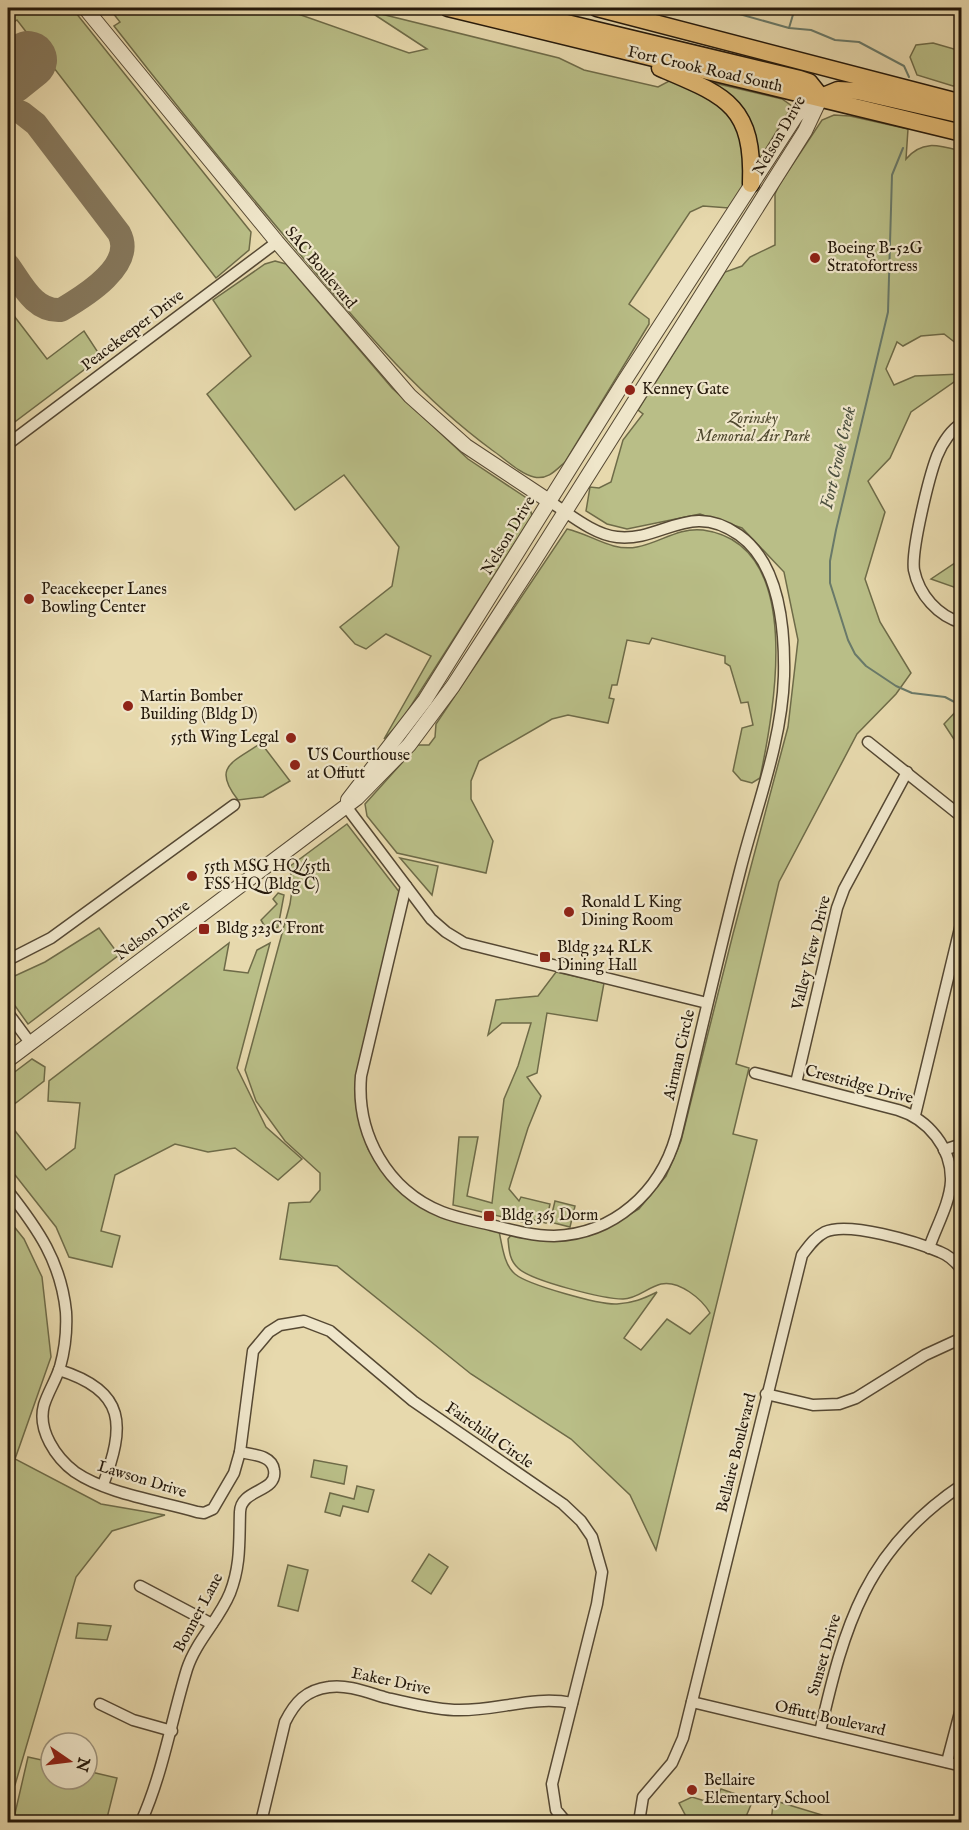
<svg xmlns="http://www.w3.org/2000/svg" width="969" height="1830" viewBox="0 0 969 1830" font-family="'IM FELL English',serif">
  <style>
    .green { fill: #b9be87; stroke: #6e6b48; stroke-width: 1.5 }
    .lines { fill: none; stroke-linecap: round; stroke-linejoin: round }
    .stream { stroke: #697969; stroke-width: 2 }
    .taxiway { stroke: #86785c; stroke-width: 24 }
    .runway { stroke: #86785c; stroke-width: 58 }
    .minor-casing { stroke: #554833; stroke-width: 13 }
    .tertiary-casing { stroke: #554833; stroke-width: 16 }
    .primary-casing { stroke: #24180a; stroke-width: 19 }
    .minor { stroke: #efe6ca; stroke-width: 10 }
    .tertiary { stroke: #efe6ca; stroke-width: 14 }
    .primary { stroke: #e4bc76; stroke-width: 16 }
    .poi-dot { fill: #8f2418; stroke: #efe6ca; stroke-width: 2 }
    .labels { text-anchor: middle; dominant-baseline: central; stroke-width: 4.5; stroke-linejoin: round; paint-order: stroke }
    .street-label { font-size: 16px; fill: #24180a; stroke: #efe6ca }
    .poi-label { font-size: 16px; fill: #24180a; stroke: #efe6ca; text-anchor: start }
    .park-label { font-size: 16px; font-style: italic; fill: #514a30; stroke: #efe6ca }
    .water-label { font-size: 18px; font-style: italic; fill: #4c5141; stroke: #efe6ca }
  </style>
  <rect width="100%" height="100%" fill="#e7d9ad"/>
  <filter id="stains"><feTurbulence type="fractalNoise" baseFrequency=".00333" numOctaves="4"/><feColorMatrix values="0 0 0 0 .2 0 0 0 0 .09 0 0 0 0 .02 0 0 0 .5 -.17"/></filter>
  <radialGradient id="worn" r=".72"><stop offset=".6" stop-color="#630" stop-opacity="0"/><stop offset="1" stop-color="#630" stop-opacity=".3"/></radialGradient>
  <g class="green">
    <path d="M8,8H72L251,232L249,250L216,278L17,20L8,26Z"/>
    <path d="M109,8H281L409,53L427,49L369,11L559,58L584,70L658,87L673,79L713,100L734,117L746,148V184L729,208L703,206L690,212L629,304L649,319V324L565,462C556,470 548,480 534,477C520,474 504,458 492,450C416,394 359,324 298,252C235,178 174,103 114,26L120,22Z"/>
    <path d="M933,43L961,51V85L953,86L917,75L910,57L916,45Z"/>
    <path d="M697,79L782,99L792,106L759,160L754,131L741,107Z"/>
    <path d="M834,115L850,116L908,129L906,159C922,140 938,145 961,151V347L944,334L921,336L903,346L897,342L886,369L894,385L915,376L961,374V377L911,412L890,458L868,481L885,512L865,579L880,622L911,673L896,694L857,734L779,882L736,1064L749,1068L733,1134L757,1140L656,1550L630,1495L571,1439L471,1374L337,1266L280,1259L289,1203L310,1202L320,1190V1173L285,1141L256,1101L245,1070L290,904L293,883L289,867L347,824L400,893L359,1063L355,1094L359,1117L368,1149L388,1179L410,1198L499,1231C502,1245 504,1265 515,1274C528,1285 600,1305 617,1304C633,1303 643,1299 657,1292L624,1338L641,1350L667,1319L690,1334L710,1313C702,1299 679,1280 661,1284C648,1287 637,1299 623,1299C604,1299 531,1281 518,1268C509,1260 509,1249 508,1239L511,1235L558,1240L601,1231L639,1209L666,1176L681,1141L733,934L788,727L798,640L784,572L742,528L700,514L627,529L607,524L586,511L590,487L599,488L611,482L623,440L643,414L638,410L725,272L742,266L750,257L775,245V194L779,185L822,120Z"/>
    <path d="M275,261L286,264L392,388L468,459L528,499L532,516L400,723L384,739L431,656L386,634L366,649L355,644L340,627L392,586L399,547L344,475L295,510L207,394L251,356L213,300L265,264Z"/>
    <path d="M8,308L47,359L84,331L101,357L8,427Z"/>
    <path d="M567,529C591,534 611,552 637,547C660,543 678,527 703,530C806,544 774,710 760,778L752,783L741,780L733,771L742,728L753,725L748,702L741,703L730,666L725,663V656L652,638L649,644L627,640L617,685H612L609,698L614,699L608,723L568,715L552,719L479,761L471,781V799L493,841L486,873L397,853L367,816L365,804L418,745H429L435,737L436,724Z"/>
    <path d="M961,559V600L954,587L931,579Z"/>
    <path d="M961,706V750L944,724Z"/>
    <path d="M261,743L290,781L263,797L238,800C211,766 234,762 261,743Z"/>
    <path d="M400,858L438,866L432,895Z"/>
    <path d="M278,893L284,895L278,927L268,932L261,920L277,904L273,899Z"/>
    <path d="M99,928L119,955L28,1024L8,996V979L45,962Z"/>
    <path d="M229,943L224,970L248,973L257,950L270,943L237,1068L266,1127L302,1159L278,1180L235,1148L208,1152L175,1144L115,1175L101,1231L120,1236L112,1267L69,1257L56,1227L8,1166V1122L46,1170L75,1148L80,1103L48,1101L49,1081Z"/>
    <path d="M556,972L604,983L597,1021L547,1013L537,1073L527,1077L541,1096L528,1128L509,1189L519,1201L521,1197L550,1204L546,1223L523,1217V1222L453,1205L459,1137H478L467,1196L492,1203L504,1099L518,1066L531,1023H502L488,1035L496,1000L538,996Z"/>
    <path d="M32,1059L45,1067L44,1081L8,1109V1077Z"/>
    <path d="M555,1201L575,1206L570,1227L550,1222Z"/>
    <path d="M8,1219L24,1239L42,1277L51,1357L15,1459L101,1504L165,1515L112,1531L76,1577L15,1785L8,1787Z"/>
    <path d="M314,1460L347,1466L344,1484L311,1477Z"/>
    <path d="M357,1486L374,1490L368,1512L343,1506L340,1516L325,1512L330,1493L354,1499Z"/>
    <path d="M429,1554L448,1567L431,1594L412,1581Z"/>
    <path d="M288,1565L308,1570L298,1611L278,1606Z"/>
    <path d="M78,1623L111,1626L107,1640L76,1638Z"/>
    <path d="M28,1757L51,1762V1779H87V1771L117,1778L106,1822H13Z"/>
    <path d="M721,1789L753,1800L745,1819L747,1822H689L679,1803L692,1797L715,1804Z"/>
    <path d="M779,1802L822,1815L821,1822H771L773,1805Z"/>
  </g>
  <g class="lines">
    <g class="stream">
      <path d="M718,8L789,28L811,30L835,40L859,42L904,66L909,77"/>
      <path d="M789,28L795,8"/>
      <path d="M903,148L892,175L888,312L836,530L830,561V583L848,640L855,654L866,666L896,686L912,693L945,697L962,706"/>
    </g>
    <path class="taxiway" d="M8,107L22,113L36,124L119,233C136,265 85,296 61,310C34,312 22,284 8,265"/>
    <path class="runway" d="M8,76L28,60"/>
    <defs>
      <g id="minor">
        <path d="M962,423C951,430 942,444 937,456C929,477 911,550 914,570C919,595 938,616 962,623"/>
        <path d="M8,444L277,242"/>
        <path d="M868,742L962,817"/>
        <path d="M345,805L431,919L446,932L464,943L707,1003"/>
        <path d="M406,886L361,1076C356,1134 387,1190 442,1212C457,1218 475,1221 491,1225C511,1230 533,1236 554,1236C614,1234 660,1192 676,1136C698,1046 718,956 741,867C757,805 782,741 784,676C785,630 780,564 739,535C690,500 662,542 617,537C594,535 568,513 549,501"/>
        <path d="M8,960L51,938L234,805"/>
        <path d="M8,1013L31,1044"/>
        <path d="M755,1073L898,1110C928,1119 952,1148 951,1181C950,1203 936,1227 929,1248"/>
        <path d="M796,1083L837,908L844,889L907,772"/>
        <path d="M915,1115L962,920"/>
        <path d="M944,1150L962,1144"/>
        <path d="M8,1191C38,1229 61,1262 66,1312C67,1330 65,1349 60,1367C56,1380 48,1392 44,1405C37,1430 56,1458 75,1472C107,1494 160,1501 197,1512L204,1513L213,1509L234,1473L240,1452L253,1351L269,1332L280,1325L304,1321L330,1331L413,1401L563,1504L581,1521L592,1537L602,1572L597,1604L552,1784L556,1810L566,1822"/>
        <path d="M59,1370C127,1391 125,1426 103,1485"/>
        <path d="M766,1394L813,1405L839,1404L856,1398L925,1355L962,1338"/>
        <path d="M140,1586L212,1624"/>
        <path d="M692,1702L962,1766"/>
        <path d="M100,1704L133,1720L172,1731"/>
        <path d="M820,1732C844,1626 866,1549 962,1485"/>
        <path d="M947,1762L962,1705"/>
        <path d="M141,1822C163,1773 171,1721 187,1669C196,1641 219,1620 230,1593C241,1565 239,1541 240,1512C241,1488 278,1493 274,1470C272,1455 253,1455 240,1452"/>
        <path d="M261,1822L285,1722C295,1702 306,1690 329,1687C348,1684 369,1693 387,1698C408,1703 432,1709 454,1710C495,1712 532,1695 572,1703"/>
        <path d="M639,1822L643,1797L672,1763L683,1738L802,1255C809,1246 815,1237 825,1232C848,1221 917,1242 940,1252C948,1255 956,1262 962,1270"/>
      </g>
      <g id="tertiary">
        <path d="M85,8L277,242L410,396L466,446L549,501"/>
        <path d="M348,800L425,700L625,380L796,116L808,104L821,97"/>
        <path d="M8,1060L357,798L409,745L453,686L534,561L805,131L821,97"/>
      </g>
      <g id="primary">
        <path d="M448,8L962,133"/>
        <path d="M504,8L800,79L809,82L821,97"/>
        <path d="M597,8L962,103"/>
        <path d="M660,68C726,96 754,105 751,184"/>
        <path d="M821,97L838,90L857,91L962,115"/>
      </g>
    </defs>
    <use href="#minor" class="minor-casing"/>
    <use href="#tertiary" class="tertiary-casing"/>
    <use href="#primary" class="primary-casing"/>
    <use href="#minor" class="minor"/>
    <use href="#tertiary" class="tertiary"/>
    <use href="#primary" class="primary"/>
  </g>
  <g class="poi-dot">
    <circle cx="815" cy="258" r="6"/>
    <circle cx="630" cy="390" r="6"/>
    <circle cx="29" cy="599" r="6"/>
    <circle cx="128" cy="706" r="6"/>
    <circle cx="291" cy="738" r="6"/>
    <circle cx="295" cy="765" r="6"/>
    <circle cx="192" cy="876" r="6"/>
    <circle cx="569" cy="912" r="6"/>
    <rect x="198" y="923" width="12" height="12" rx="3"/>
    <rect x="539" y="951" width="12" height="12" rx="3"/>
    <rect x="483" y="1210" width="12" height="12" rx="3"/>
    <circle cx="692" cy="1790" r="6"/>
  </g>
  <g class="labels">
    <g class="street-label">
      <text transform="translate(705 70) rotate(13)">Fort Crook Road South</text>
      <text transform="translate(780 136) rotate(-60)">Nelson Drive</text>
      <text transform="translate(320 268) rotate(50)">SAC Boulevard</text>
      <text transform="translate(133 331) rotate(-37)">Peacekeeper Drive</text>
      <text transform="translate(509 536) rotate(-59)">Nelson Drive</text>
      <text transform="translate(153 931) rotate(-37)">Nelson Drive</text>
      <text transform="translate(812 953) rotate(-76)">Valley View Drive</text>
      <text transform="translate(680 1055) rotate(-77)">Airman Circle</text>
      <text transform="translate(859 1085) rotate(15)">Crestridge Drive</text>
      <text transform="translate(489 1436) rotate(35)">Fairchild Circle</text>
      <text transform="translate(737 1453) rotate(-76)">Bellaire Boulevard</text>
      <text transform="translate(142 1480) rotate(17)">Lawson Drive</text>
      <text transform="translate(199 1613) rotate(-62)">Bonner Lane</text>
      <text transform="translate(825 1655) rotate(-74)">Sunset Drive</text>
      <text transform="translate(391 1682) rotate(12)">Eaker Drive</text>
      <text transform="translate(830 1719) rotate(13)">Offutt Boulevard</text>
    </g>
    <g class="poi-label">
      <text x="827" y="249">Boeing B-52G<tspan x="827" dy="18">Stratofortress</tspan></text>
      <text x="642" y="390">Kenney Gate</text>
      <text x="41" y="590">Peacekeeper Lanes<tspan x="41" dy="18">Bowling Center</tspan></text>
      <text x="140" y="697">Martin Bomber<tspan x="140" dy="18">Building (Bldg D)</tspan></text>
      <text x="279" y="738" text-anchor="end">55th Wing Legal</text>
      <text x="307" y="756">US Courthouse<tspan x="307" dy="18">at Offutt</tspan></text>
      <text x="204" y="867">55th MSG HQ/55th<tspan x="204" dy="18">FSS HQ (Bldg C)</tspan></text>
      <text x="581" y="903">Ronald L King<tspan x="581" dy="18">Dining Room</tspan></text>
      <text x="216" y="929">Bldg 323C Front</text>
      <text x="557" y="948">Bldg 324 RLK<tspan x="557" dy="18">Dining Hall</tspan></text>
      <text x="501" y="1216">Bldg 365 Dorm</text>
      <text x="704" y="1781">Bellaire<tspan x="704" dy="18">Elementary School</tspan></text>
    </g>
    <g class="park-label">
      <text x="753" y="419">Zorinsky<tspan x="753" dy="18">Memorial Air Park</tspan></text>
    </g>
    <g class="water-label">
      <text transform="translate(839 458) rotate(-77)">Fort Crook Creek</text>
    </g>
  </g>
  <rect width="969" height="1830" fill="none" stroke="#e7d9ad" stroke-width="30"/>
  <rect x="9" y="9" width="951" height="1812" fill="none" stroke="#24180a" stroke-width="3"/>
  <rect x="15" y="15" width="939" height="1800" fill="none" stroke="#24180a" stroke-width="1.5"/>
  <g transform="translate(69 1761) rotate(104)"><circle r="28" fill="#efe6ca" stroke="#9e947d" stroke-width="1.5"/>
  <path d="M0-4.5L10 22L0 15L-10 22Z" fill="#8f2418"/>
  <text y="-9" font-size="16" font-weight="bold" text-anchor="middle" fill="#24180a">N</text>
  </g>
  <rect width="100%" height="100%" filter="url(#stains)"/>
  <rect width="100%" height="100%" fill="url(#worn)"/>
</svg>
